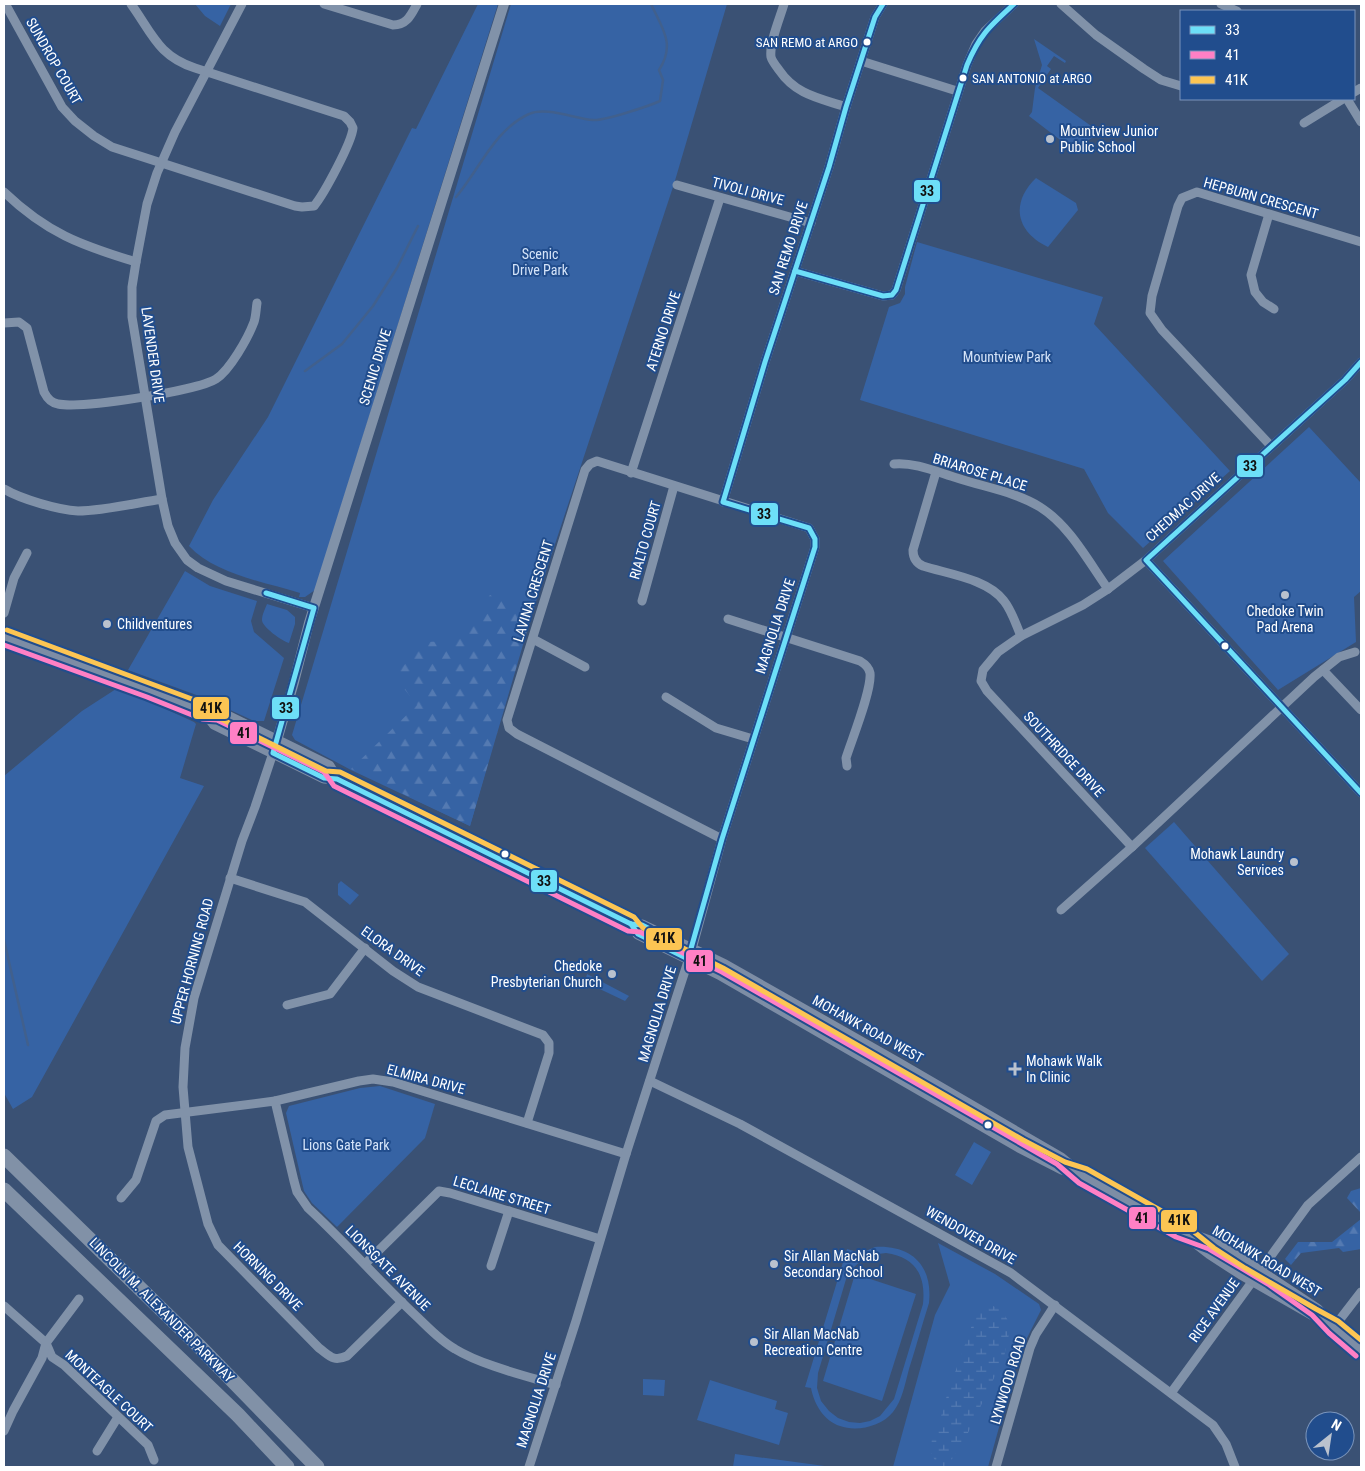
<svg xmlns="http://www.w3.org/2000/svg" width="1365" height="1471" viewBox="0 0 1365 1471" font-family="'Roboto Condensed',sans-serif">
  <style>
    .green { fill: #3663a4; fill-rule: evenodd }
    .forest { fill: url(#forest-firs) }
    .wetland { fill: url(#wetland-marsh) }
    .lines { fill: none; stroke-linecap: round; stroke-linejoin: round }
    .stream { stroke: #41608d; stroke-width: 2.5 }
    .minor { stroke: #8192a9; stroke-width: 9 }
    .tertiary { stroke: #8192a9; stroke-width: 10 }
    .secondary { stroke: #7d8da5; stroke-width: 11 }
    .motorway { stroke: #8191a7; stroke-width: 15 }
    .bus-1-casing { stroke: #214d8d; stroke-width: 9 }
    .bus-2-casing { stroke: #214d8d; stroke-width: 9 }
    .bus-3-casing { stroke: #214d8d; stroke-width: 9 }
    .bus-1 { stroke: #6ddff8; stroke-width: 5 }
    .bus-2 { stroke: #ff80c5; stroke-width: 5 }
    .bus-3 { stroke: #fcc553; stroke-width: 5 }
    .bus-dot { fill: #fff; stroke: #214d8d; stroke-width: 2 }
    .poi-dot { fill: #bac2ce; stroke: #214d8d; stroke-width: 2 }
    .labels { text-anchor: middle; dominant-baseline: central; stroke-width: 4; stroke-linejoin: round; paint-order: stroke }
    .bus-label { font-size: 13px; fill: #fff; stroke: #214d8d; text-anchor: end }
    .street-label { font-size: 14px; fill: #fff; stroke: #214d8d }
    .poi-label { font-size: 14px; fill: #fff; stroke: #214d8d; text-anchor: start }
    .park-label { font-size: 14px; fill: #d5e4f9; stroke: #214d8d }
    .line-badge { stroke: #214d8d; stroke-width: 2 }
    .pale-badge-label { font-size: 14px; text-anchor: middle; font-weight: bold; fill: #111 }
  </style>
  <defs>
    <pattern id="forest-firs" width="22" height="20" patternUnits="userSpaceOnUse" patternTransform="scale(1.25)"><rect width="22" height="20" fill="#3663a4"/><path d="M5 1l3.5 6h-7zM16 11l3.5 6h-7z" fill="#547ab2"/></pattern>
    <pattern id="wetland-marsh" width="20" height="14" patternUnits="userSpaceOnUse" patternTransform="scale(1.25)"><rect width="20" height="14" fill="#3663a4"/><path d="M1 5h8M5 5V1M11 12h8M15 12V8" fill="none" stroke="#547ab2"/></pattern>
  </defs>
  <rect width="100%" height="100%" fill="#3a5174"/>
  <g class="green">
    <path d="M195,4H231L220,26L205,16Z"/>
    <path d="M478,4H498L315,590L305,597H299L300,593C264,582 215,574 189,546L213,500L268,417L412,128L416,129Z"/>
    <path d="M511,4H727L674,184L522,644L470,826L351,770L295,740L292,735Z"/>
    <path d="M1034,39L1066,61L1065,63L1054,56L1047,66L1051,69L1038,88L1101,133L1072,149L1029,116L1032,112L1035,88L1042,65Z"/>
    <path d="M1036,178L1076,203L1078,210L1048,247C1016,232 1010,203 1036,178Z"/>
    <path d="M917,242L1103,297L1094,324L1230,471L1143,548L1108,513L1084,469L860,400L889,307L900,303L905,294V287Z"/>
    <path d="M1309,427L1361,483V591L1354,597L1356,642L1278,690L1163,561Z"/>
    <path d="M185,571L210,586L257,601L251,621L254,632L284,658L264,721H254L202,697L128,670Z"/>
    <path d="M267,604L287,610L295,617V624L289,643C282,641 262,627 262,620C262,615 265,609 267,604Z"/>
    <path d="M116,689L146,700L194,722L196,724L180,778L204,786L32,1097L13,1109L4,1093V776L82,711Z"/>
    <path d="M1174,822L1289,954L1262,981L1145,848Z"/>
    <path d="M341,881L359,895L350,905L338,895V884Z"/>
    <path d="M587,974L629,996L625,1001L585,982Z"/>
    <path d="M380,1086L435,1104L425,1138L337,1227L312,1203L304,1191L286,1113L289,1106L360,1088Z"/>
    <path d="M974,1142L991,1152L972,1185L955,1175Z"/>
    <path d="M938,1243L995,1274L1039,1304L1041,1310L1020,1352L988,1467H893L935,1315L950,1285Z"/>
    <path d="M875,1247C912,1245 933,1266 929,1303C922,1325 916,1347 909,1369C905,1384 902,1401 893,1412C881,1427 856,1432 840,1426C824,1421 814,1404 811,1388L805,1387L847,1249L861,1253ZM886,1253C915,1257 926,1275 923,1304L894,1399L880,1416L870,1421L860,1423L849,1422L838,1418L829,1411L821,1401L817,1388L818,1373L847,1276C857,1261 868,1255 886,1253Z"/>
    <path d="M855,1274L916,1294L882,1401L823,1381Z"/>
    <path d="M643,1379L665,1380L664,1396L643,1395Z"/>
    <path d="M710,1380L777,1401L775,1409L788,1413L779,1445L697,1420Z"/>
    <path d="M735,1454L832,1467H733Z"/>
  </g>
  <g class="forest">
    <path d="M490,595L532,614L470,826L351,769L417,705L394,676L425,642L455,641Z"/>
    <path d="M1361,1188V1213L1347,1198L1351,1191Z"/>
    <path d="M1361,1219V1249L1343,1252L1339,1248L1301,1253L1291,1265L1285,1259L1298,1242H1332Z"/>
  </g>
  <path class="wetland" d="M987,1303L1001,1310L1011,1325L1004,1357L967,1435L947,1467L937,1465L930,1450L932,1440L938,1427L947,1395L973,1322Z"/>
  <g class="lines">
    <g class="stream">
      <path d="M456,197C479,170 495,129 529,114C545,106 576,119 593,120C604,121 649,106 660,101L663,80L659,70C676,44 662,28 651,4"/>
      <path d="M305,371L342,344L373,306L397,268L418,226"/>
      <path d="M4,940L28,1045"/>
    </g>
    <g class="minor">
      <path d="M242,4L175,132L157,173L147,204L136,262L132,287V317L162,499L168,526L175,543L187,560L198,568L226,581L314,608"/>
      <path d="M324,4L393,25C407,25 411,15 417,4"/>
      <path d="M784,4C780,18 769,43 771,57C772,61 776,66 779,70C796,95 819,98 846,107"/>
      <path d="M1061,4L1096,35L1144,69L1161,80L1181,86"/>
      <path d="M1221,4L1237,11"/>
      <path d="M7,7L62,107L75,121L94,136L112,147L295,206L302,207L314,206C324,194 352,142 353,128L350,122L344,116L195,68C158,56 152,33 131,4"/>
      <path d="M861,61L957,91"/>
      <path d="M1354,92L1361,88"/>
      <path d="M1347,99L1361,122"/>
      <path d="M1304,123L1343,99"/>
      <path d="M677,185L811,223"/>
      <path d="M4,192C47,233 80,245 136,262"/>
      <path d="M1269,214L1251,275L1255,292L1263,302L1274,309"/>
      <path d="M795,271L883,296L892,295L896,290L967,65L976,44L985,31L1014,4"/>
      <path d="M4,323L19,322L27,328L44,392C47,398 51,403 58,404C81,409 197,391 216,379C230,370 248,338 254,322C256,316 256,309 257,303"/>
      <path d="M1361,362L1345,380L1146,560L1361,793"/>
      <path d="M1271,446L1162,330L1150,313L1152,296L1178,206L1182,198L1197,192L1361,242"/>
      <path d="M894,464C914,462 937,472 957,478C984,487 1016,492 1040,507C1070,526 1088,561 1108,589"/>
      <path d="M936,472L913,550C913,558 916,563 923,566C948,574 988,579 1004,601C1012,611 1016,625 1021,636"/>
      <path d="M631,473L720,198"/>
      <path d="M4,489C21,499 58,510 78,511C103,511 136,503 162,499"/>
      <path d="M723,502L765,362L829,167L846,107L875,17L883,4"/>
      <path d="M1146,560L1108,589L1083,605L1021,636L998,652L983,670L981,681L987,691L1132,847L1314,677L1339,657L1355,652"/>
      <path d="M642,601L674,486"/>
      <path d="M4,613L14,578L27,553"/>
      <path d="M728,619L860,661C865,664 869,667 870,673C872,690 852,739 846,758L847,766"/>
      <path d="M533,639L585,667"/>
      <path d="M1323,670L1361,710"/>
      <path d="M666,697L716,728L753,739"/>
      <path d="M273,753L255,807L242,841L194,998L185,1048L183,1087L188,1147L208,1224L218,1245L319,1348C330,1356 333,1362 347,1356L402,1302"/>
      <path d="M230,878L305,902L393,971L418,987L543,1035L549,1043V1053L527,1123"/>
      <path d="M1061,910L1132,847"/>
      <path d="M287,1005L330,994L365,948"/>
      <path d="M650,1081L740,1124L1011,1273L1213,1425L1226,1444L1235,1467"/>
      <path d="M275,1101L294,1181L297,1192L308,1208C345,1242 378,1280 414,1314C427,1326 439,1340 455,1349C481,1365 526,1376 556,1385"/>
      <path d="M121,1198L136,1180L156,1121L165,1115L275,1101L359,1081L373,1079L393,1082L626,1154"/>
      <path d="M365,1264L439,1191L450,1193L600,1239"/>
      <path d="M491,1266L509,1211"/>
      <path d="M4,1306L46,1343L52,1357L64,1365L148,1445L154,1460"/>
      <path d="M1334,1327L1361,1292"/>
      <path d="M1171,1393L1308,1205L1361,1157"/>
      <path d="M4,1431L13,1411L42,1358L46,1343L79,1299"/>
      <path d="M97,1451L118,1417"/>
      <path d="M529,1467L576,1321L626,1154L692,949L722,839L815,547V539L809,528L597,461L590,464L585,470L507,720L509,728L517,734L722,839"/>
      <path d="M996,1467L1030,1348L1036,1334L1055,1305"/>
    </g>
    <path class="tertiary" d="M275,747L294,682L309,623L504,4"/>
    <g class="secondary">
      <path d="M4,637L150,690L205,712H219L329,766L337,779"/>
      <path d="M205,712L214,724L324,778L337,779L631,924L642,925L725,965L898,1063L1061,1158L1083,1176"/>
      <path d="M631,924L638,934L719,974L1019,1147L1062,1169L1083,1176L1179,1230L1212,1242L1249,1264L1317,1309L1334,1327L1361,1350"/>
      <path d="M1188,1237L1210,1254L1241,1274L1327,1323"/>
    </g>
    <g class="motorway">
      <path d="M4,1156L198,1345L317,1467"/>
      <path d="M4,1190L238,1415L287,1467"/>
    </g>
    <defs>
      <g id="bus-1">
        <path d="M795,271L883,296L892,295L896,290L967,65C980,34 990,26 1014,4"/>
        <path d="M1361,362L1345,380L1146,560L1361,793"/>
        <path d="M266,593L314,608L273,753L324,778L337,779L631,924L642,925L650,929"/>
        <path d="M631,924L638,934L688,959L722,839L815,547V539L809,528L723,502L765,362L829,167L846,107L875,17L883,4"/>
      </g>
      <path id="bus-2" d="M4,645L147,697L202,719L217,720L324,772L334,786L628,931L640,932L722,972L1057,1164L1079,1183L1176,1237L1209,1249L1268,1284L1312,1315L1329,1333L1356,1356"/>
      <path id="bus-3" d="M7,630L208,705L219,718L326,771L340,772L634,917L643,928L723,968L1023,1140L1065,1162L1087,1169L1183,1223L1214,1248L1245,1268L1316,1309L1338,1321L1361,1340"/>
    </defs>
    <use href="#bus-1" class="bus-1-casing"/>
    <use href="#bus-2" class="bus-2-casing"/>
    <use href="#bus-3" class="bus-3-casing"/>
    <use href="#bus-1" class="bus-1"/>
    <use href="#bus-2" class="bus-2"/>
    <use href="#bus-3" class="bus-3"/>
  </g>
  <g class="bus-dot">
    <circle cx="867" cy="42" r="4.5"/>
    <circle cx="963" cy="78" r="4.5"/>
    <circle cx="1225" cy="646" r="4.5"/>
    <circle cx="505" cy="854" r="4.5"/>
    <circle cx="988" cy="1125" r="4.5"/>
  </g>
  <g class="poi-dot">
    <circle cx="1050" cy="139" r="5"/>
    <circle cx="1285" cy="595" r="5"/>
    <circle cx="107" cy="624" r="5"/>
    <circle cx="1294" cy="862" r="5"/>
    <circle cx="612" cy="974" r="5"/>
    <path d="M1012.5 1061.5h5v5h5v5h-5v5h-5v-5h-5v-5h5z"/>
    <circle cx="774" cy="1264" r="5"/>
    <circle cx="754" cy="1342" r="5"/>
  </g>
  <g class="labels">
    <g class="bus-label">
      <text x="858" y="42">SAN REMO at ARGO</text>
      <text x="972" y="78" text-anchor="start">SAN ANTONIO at ARGO</text>
    </g>
    <g class="street-label">
      <text transform="translate(54 61) rotate(60)">SUNDROP COURT</text>
      <text transform="translate(748 191) rotate(15)">TIVOLI DRIVE</text>
      <text transform="translate(1261 198) rotate(16)">HEPBURN CRESCENT</text>
      <text transform="translate(788 248) rotate(-72)">SAN REMO DRIVE</text>
      <text transform="translate(663 331) rotate(-72)">ATERNO DRIVE</text>
      <text transform="translate(153 355) rotate(82)">LAVENDER DRIVE</text>
      <text transform="translate(375 367) rotate(-73)">SCENIC DRIVE</text>
      <text transform="translate(980 472) rotate(17)">BRIAROSE PLACE</text>
      <text transform="translate(1183 507) rotate(-42)">CHEDMAC DRIVE</text>
      <text transform="translate(645 540) rotate(-74)">RIALTO COURT</text>
      <text transform="translate(533 591) rotate(-73)">LAVINA CRESCENT</text>
      <text transform="translate(775 626) rotate(-72)">MAGNOLIA DRIVE</text>
      <text transform="translate(1064 754) rotate(47)">SOUTHRIDGE DRIVE</text>
      <text transform="translate(393 951) rotate(36)">ELORA DRIVE</text>
      <text transform="translate(192 961) rotate(-75)">UPPER HORNING ROAD</text>
      <text transform="translate(657 1014) rotate(-73)">MAGNOLIA DRIVE</text>
      <text transform="translate(868 1029) rotate(29)">MOHAWK ROAD WEST</text>
      <text transform="translate(426 1079) rotate(15)">ELMIRA DRIVE</text>
      <text transform="translate(502 1195) rotate(17)">LECLAIRE STREET</text>
      <text transform="translate(971 1235) rotate(30)">WENDOVER DRIVE</text>
      <text transform="translate(1267 1261) rotate(31)">MOHAWK ROAD WEST</text>
      <text transform="translate(388 1268) rotate(45)">LIONSGATE AVENUE</text>
      <text transform="translate(268 1276) rotate(45)">HORNING DRIVE</text>
      <text transform="translate(162 1310) rotate(45)">LINCOLN M. ALEXANDER PARKWAY</text>
      <text transform="translate(1214 1310) rotate(-54)">RICE AVENUE</text>
      <text transform="translate(1008 1380) rotate(-73)">LYNWOOD ROAD</text>
      <text transform="translate(109 1391) rotate(43)">MONTEAGLE COURT</text>
      <text transform="translate(536 1400) rotate(-72)">MAGNOLIA DRIVE</text>
    </g>
    <g class="poi-label">
      <text x="1060" y="131">Mountview Junior<tspan x="1060" dy="16">Public School</tspan></text>
      <text x="1285" y="611" text-anchor="middle">Chedoke Twin<tspan x="1285" dy="16">Pad Arena</tspan></text>
      <text x="117" y="624">Childventures</text>
      <text x="1284" y="854" text-anchor="end">Mohawk Laundry<tspan x="1284" dy="16">Services</tspan></text>
      <text x="602" y="966" text-anchor="end">Chedoke<tspan x="602" dy="16">Presbyterian Church</tspan></text>
      <text x="1026" y="1061">Mohawk Walk<tspan x="1026" dy="16">In Clinic</tspan></text>
      <text x="784" y="1256">Sir Allan MacNab<tspan x="784" dy="16">Secondary School</tspan></text>
      <text x="764" y="1334">Sir Allan MacNab<tspan x="764" dy="16">Recreation Centre</tspan></text>
    </g>
    <g class="park-label">
      <text x="540" y="254">Scenic<tspan x="540" dy="16">Drive Park</tspan></text>
      <text x="1007" y="357">Mountview Park</text>
      <text x="346" y="1145">Lions Gate Park</text>
    </g>
  </g>
  <g class="line-badge">
    <rect x="913" y="179" width="28" height="24" rx="5" fill="#6ddff8"/>
    <rect x="1236" y="454" width="28" height="24" rx="5" fill="#6ddff8"/>
    <rect x="750" y="502" width="29" height="24" rx="5" fill="#6ddff8"/>
    <rect x="192" y="696" width="38" height="24" rx="5" fill="#fcc553"/>
    <rect x="271" y="696" width="29" height="24" rx="5" fill="#6ddff8"/>
    <rect x="229" y="721" width="29" height="24" rx="5" fill="#ff80c5"/>
    <rect x="530" y="869" width="28" height="24" rx="5" fill="#6ddff8"/>
    <rect x="645" y="927" width="38" height="24" rx="5" fill="#fcc553"/>
    <rect x="685" y="949" width="29" height="24" rx="5" fill="#ff80c5"/>
    <rect x="1128" y="1206" width="29" height="24" rx="5" fill="#ff80c5"/>
    <rect x="1160" y="1209" width="38" height="24" rx="5" fill="#fcc553"/>
  </g>
  <g class="pale-badge-label">
    <text x="927" y="196">33</text>
    <text x="1250" y="471">33</text>
    <text x="764" y="519">33</text>
    <text x="211" y="713">41K</text>
    <text x="286" y="713">33</text>
    <text x="244" y="738">41</text>
    <text x="544" y="886">33</text>
    <text x="664" y="943">41K</text>
    <text x="700" y="966">41</text>
    <text x="1142" y="1223">41</text>
    <text x="1179" y="1225">41K</text>
  </g>
  <rect width="1365" height="1471" fill="none" stroke="#ffffff" stroke-width="10"/>
  <rect x="1180" y="10" width="175" height="90" fill="#214d8d" stroke="#7a94bb"/>
  <rect x="1190" y="26" width="25" height="8" fill="#6ddff8" stroke="#7a94bb"/>
  <text x="1225" y="35" font-size="15" fill="#ffffff">33</text>
  <rect x="1190" y="51" width="25" height="8" fill="#ff80c5" stroke="#7a94bb"/>
  <text x="1225" y="60" font-size="15" fill="#ffffff">41</text>
  <rect x="1190" y="76" width="25" height="8" fill="#fcc553" stroke="#7a94bb"/>
  <text x="1225" y="85" font-size="15" fill="#ffffff">41K</text>
  <g transform="translate(1330 1436) rotate(30)"><circle r="24" fill="#214d8d" stroke="#7a94bb"/>
  <path d="M0-4L9 19L0 12L-9 19Z" fill="#bac2ce"/>
  <text y="-8" font-size="14" font-weight="bold" text-anchor="middle" fill="#ffffff">N</text>
  </g>
</svg>
